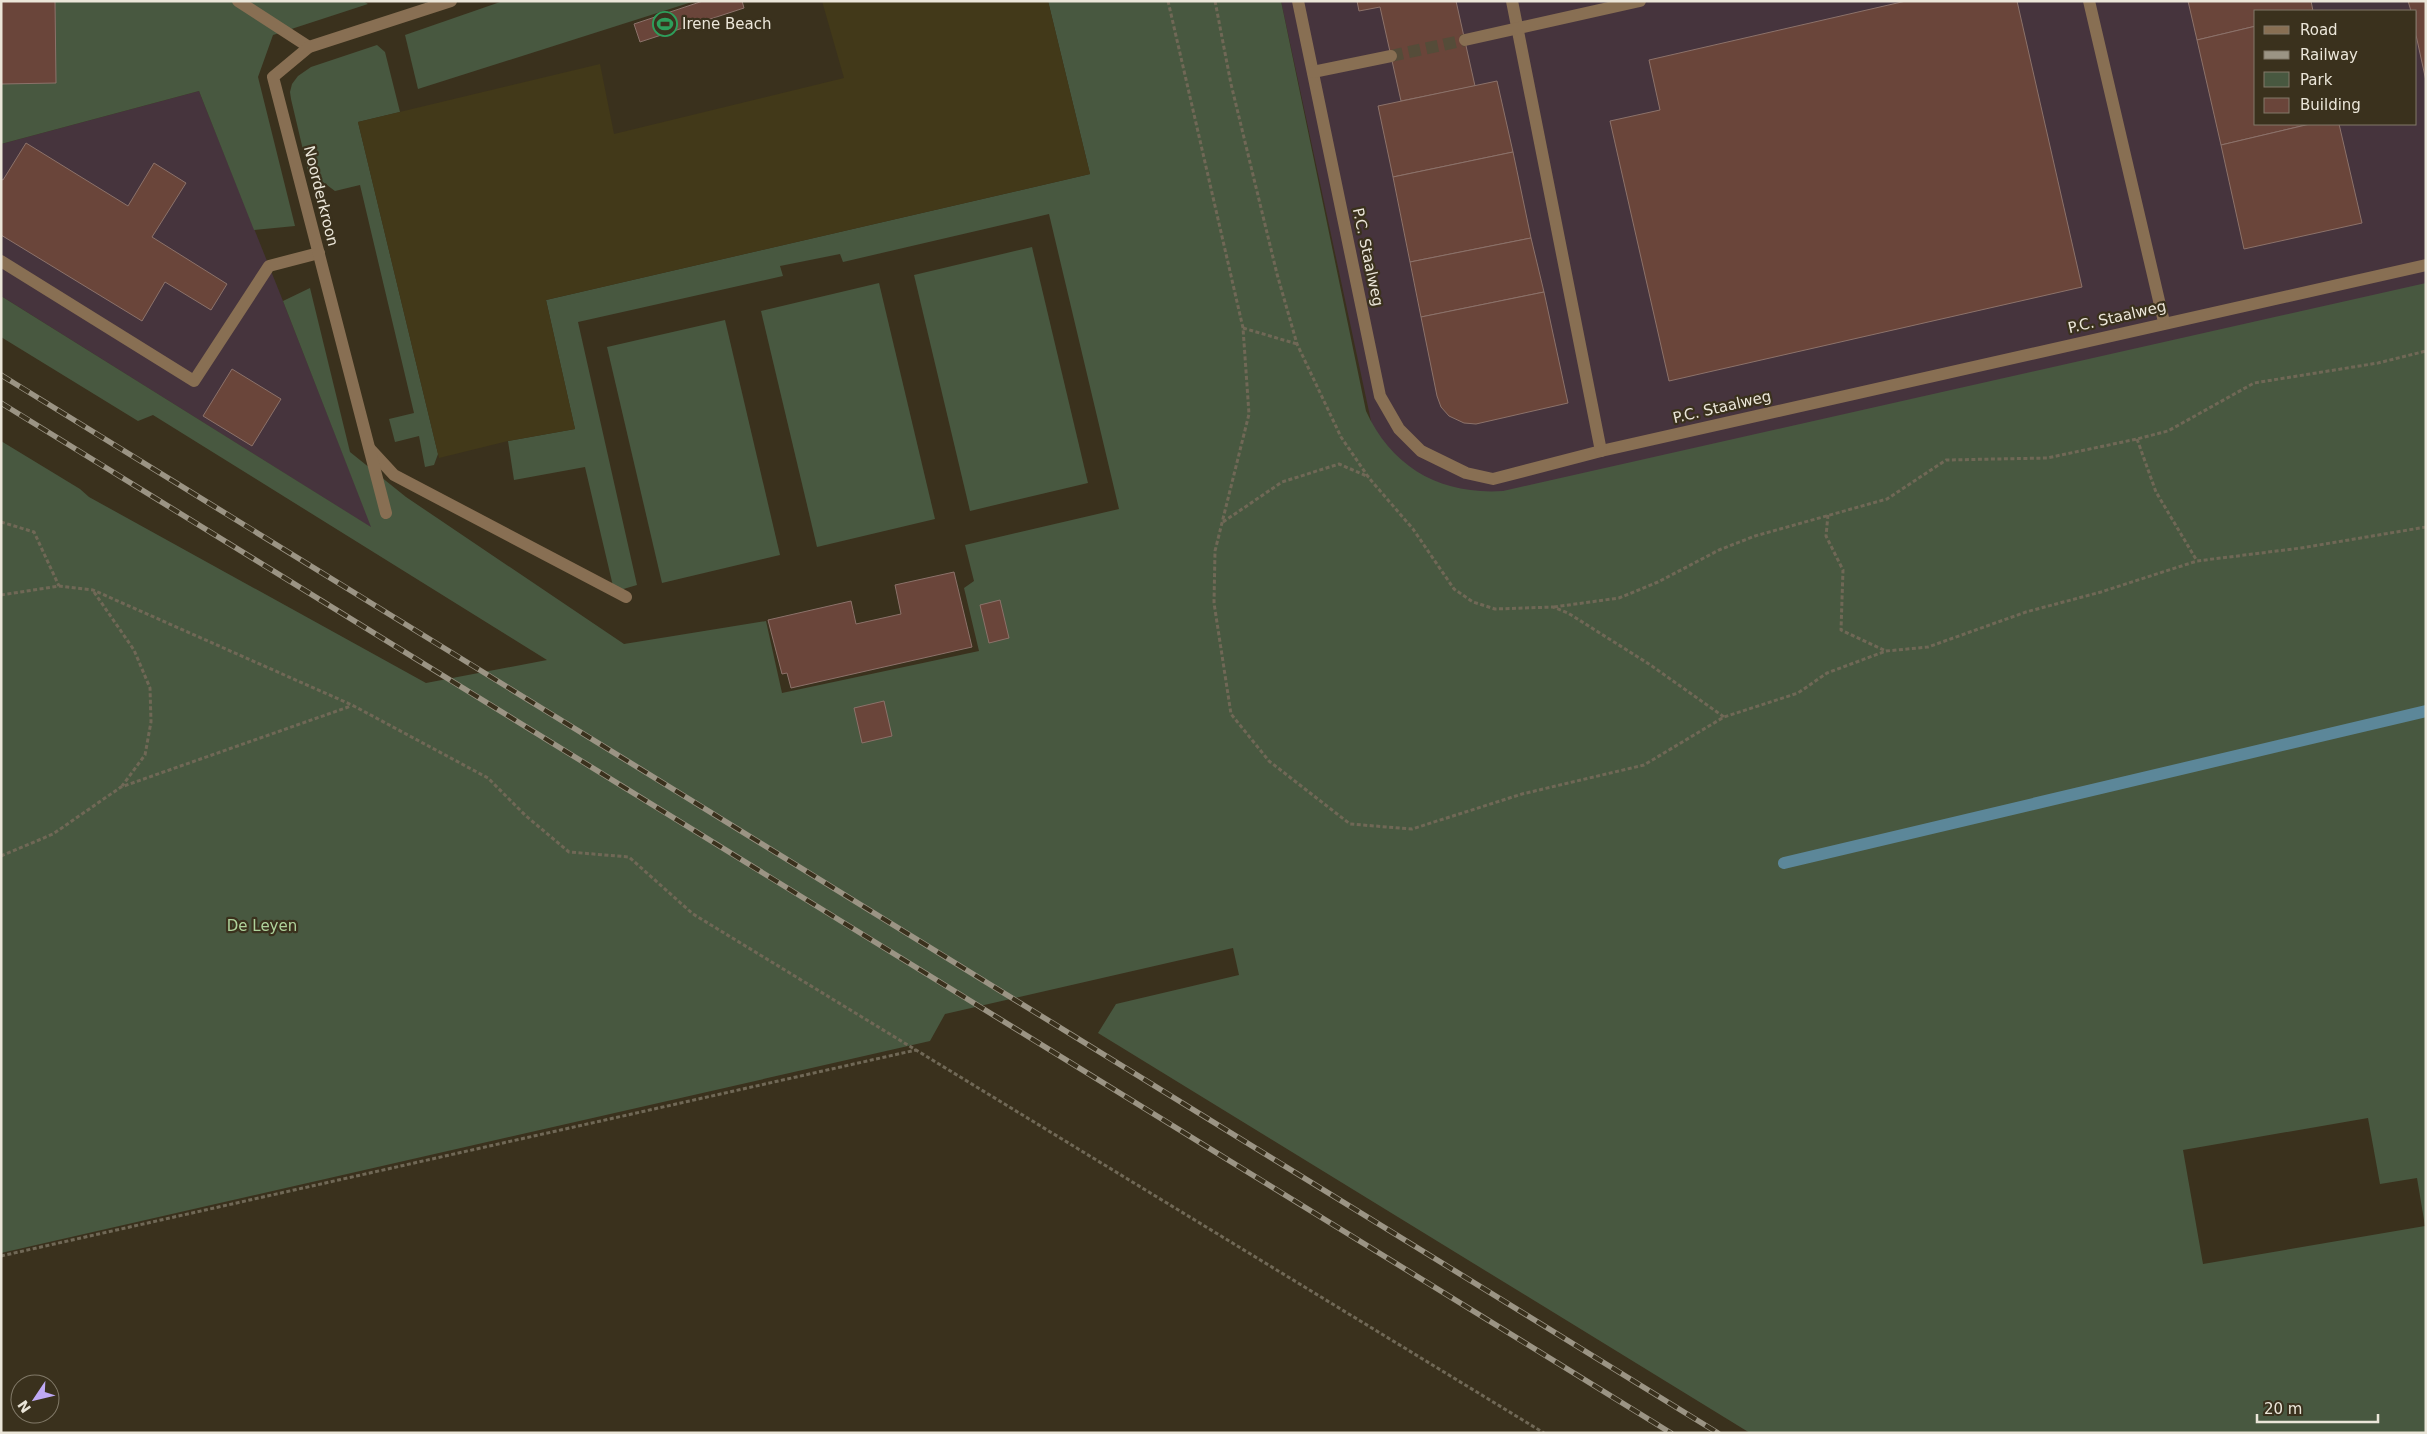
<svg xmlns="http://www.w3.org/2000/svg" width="2427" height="1434" viewBox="0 0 2427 1434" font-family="'DejaVu Sans',sans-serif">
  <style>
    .industrial { fill: #46343d; fill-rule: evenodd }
    .green { fill: #485840; fill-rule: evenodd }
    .sand { fill: #423919 }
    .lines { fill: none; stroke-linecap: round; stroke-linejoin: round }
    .stream { stroke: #5c8799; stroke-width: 12 }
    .building { fill: #6a453a; stroke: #8c726a }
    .minor-tunnel { stroke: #554c39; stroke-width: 12; stroke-dasharray: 12 6; stroke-linecap: butt }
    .path { stroke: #706856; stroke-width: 3; stroke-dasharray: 4 2.5; stroke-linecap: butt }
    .minor { stroke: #886f53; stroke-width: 12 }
    .rail-casing { stroke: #9b9484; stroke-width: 5.5 }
    .rail { stroke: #3a311d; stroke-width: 4; stroke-dasharray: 11; stroke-linecap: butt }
    .labels { text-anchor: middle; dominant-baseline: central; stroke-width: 4.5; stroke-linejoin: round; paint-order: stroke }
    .poi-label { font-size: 15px; fill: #ebe6d9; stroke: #3a311d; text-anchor: start }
    .street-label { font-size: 15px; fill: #ebe6d9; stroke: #3a311d }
    .park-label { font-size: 15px; fill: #afd39c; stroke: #3a311d }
  </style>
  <rect width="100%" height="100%" fill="#3a311d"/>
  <g class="industrial">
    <path d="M1281,1H2426V301L1395,533ZM2256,11H2416V124H2256Z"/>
    <path d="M199,91L283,301L372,528L1,296V144Z"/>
  </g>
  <g class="green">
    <path d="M1,1H363L368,4L273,35L258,77L295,226L254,230L199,91L1,144Z"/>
    <path d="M503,1H695L418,89L405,35Z"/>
    <path d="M1048,1H1281L1366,411C1392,468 1441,495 1503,491L2426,283V1433H1750L1098,1033L1116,1004L1239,975L1233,948L945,1014L930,1041L1,1253V441L80,489L89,497L426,683L547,660L153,415L138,421L1,337V296L371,527L283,301L310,288L350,452L406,497L624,644L766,621L782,693L979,651L964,588L974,581L965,545L1119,509L1049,214L843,262L840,254L780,266L783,276L578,322L637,585L620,590L613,586L585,467L514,480L508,441L575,429L546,300L1090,174ZM2368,1118L2380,1184L2417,1178L2425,1226L2203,1264L2183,1150Z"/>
    <path d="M377,45L385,52L400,112L358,122L438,454L434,465L425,467L419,436L395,442L389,419L414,413L360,185L335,191L308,171L291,99L290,92L292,84L298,76L311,67Z"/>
    <path d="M1032,247L1088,483L970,511L914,275Z"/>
    <path d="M879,283L935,519L817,547L761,311Z"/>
    <path d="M725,320L780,555L662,583L607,347Z"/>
  </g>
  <path class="sand" d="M822,1H1048L1090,174L546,300L575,429L508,441L439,458L358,122L600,64L614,134L844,78Z"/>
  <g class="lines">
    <path class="stream" d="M1784,863L2426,711"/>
  </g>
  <g class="building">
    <path d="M1,1H55L56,83L1,84Z"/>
    <path d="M703,1H742L744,8L640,42L634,24Z"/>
    <path d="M1357,1H1456L1475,86L1401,101L1380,7L1359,11Z"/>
    <path d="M1906,1H2017L2082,287L1669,381L1610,121L1660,110L1649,60Z"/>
    <path d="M2188,1H2311L2313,11H2256V26L2197,40Z"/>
    <path d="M2408,1H2426V81L2416,35V11H2411Z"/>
    <path d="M2256,26V124H2310L2221,145L2197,40Z"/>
    <path d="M1497,81L1513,152L1393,177L1378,106Z"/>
    <path d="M2310,124H2339L2362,223L2244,249L2221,145Z"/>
    <path d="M26,143L128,206L154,163L186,183L152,237L227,284L211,310L165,282L142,321L1,235V179L3,180Z"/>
    <path d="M1513,152L1531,238L1410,262L1393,177Z"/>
    <path d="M1531,238L1544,292L1421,317L1410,262Z"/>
    <path d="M1544,292L1568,403L1476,424L1464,423L1449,416L1441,407L1437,396L1421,317Z"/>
    <path d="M232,369L281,399L252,446L203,416Z"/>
    <path d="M954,572L972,647L791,688L787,673L782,674L768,620L851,601L856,624L901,614L895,585Z"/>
    <path d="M1000,600L1009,638L989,643L980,605Z"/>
    <path d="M884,701L892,736L862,743L854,708Z"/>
  </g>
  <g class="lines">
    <path class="minor-tunnel" d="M1391,56L1465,40"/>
    <g class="path">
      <path d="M1168,1L1243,328L1249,414L1215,551L1214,603L1231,714L1269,761L1350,824L1412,829L1522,794L1644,765L1724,717L1798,693L1827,673L1886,651L1928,647L2026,612L2101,592L2197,561L2301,548L2426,527"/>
      <path d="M1215,1L1231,84L1277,274L1297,344L1341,437L1369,478L1413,529L1454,589L1473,602L1495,609L1553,607L1568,613L1649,664L1724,717"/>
      <path d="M1243,328L1297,344"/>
      <path d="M2137,439L2156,492L2197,561"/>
      <path d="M1828,515L1826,536L1843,570L1841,630L1886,651"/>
      <path d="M1,522L34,532L59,586"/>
      <path d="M1223,522L1282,482L1339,464L1369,477"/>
      <path d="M94,592L134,650L150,688L151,722L145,755L122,786"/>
      <path d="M1,595L59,586L93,590L352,705L488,778L526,816L569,852L629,857L693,914L1544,1433"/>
      <path d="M1554,607L1619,598L1658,582L1719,550L1755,536L1887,499L1946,460L2047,458L2137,439L2168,431L2254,383L2378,363L2426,351"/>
      <path d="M1,856L53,834L121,787L351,706"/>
      <path d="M1,1256L916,1050"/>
    </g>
    <g class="minor">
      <path d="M238,1L309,47"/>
      <path d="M1298,1L1380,396L1399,429L1421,451L1466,473L1493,479L1601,451L2426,265"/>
      <path d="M1512,1L1601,451"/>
      <path d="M2089,1L2164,322"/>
      <path d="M1465,40L1640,1"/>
      <path d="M1313,72L1391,56"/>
      <path d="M1,261L194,381L269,266L319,253"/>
      <path d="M370,449L394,475L626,597"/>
      <path d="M386,513L273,77L309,47L451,1"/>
    </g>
    <defs>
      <g id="rail">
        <path d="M1,375L1718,1433"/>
        <path d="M1,403L1671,1433"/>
      </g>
    </defs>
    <use href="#rail" class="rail-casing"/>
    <use href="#rail" class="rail"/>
  </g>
  <defs>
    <symbol id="stadium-ring" viewBox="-11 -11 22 22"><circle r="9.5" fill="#3a311d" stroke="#2e9e5b" stroke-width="1.5"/><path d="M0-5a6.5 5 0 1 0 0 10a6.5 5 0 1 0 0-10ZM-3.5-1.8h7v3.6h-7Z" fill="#2e9e5b"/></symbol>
  </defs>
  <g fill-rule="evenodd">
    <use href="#stadium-ring" x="651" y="10" width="28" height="28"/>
  </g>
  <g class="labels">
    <g class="poi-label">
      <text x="682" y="24">Irene Beach</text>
    </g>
    <g class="street-label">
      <text transform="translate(321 196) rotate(76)">Noorderkroon</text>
      <text transform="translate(1368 257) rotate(78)">P.C. Staalweg</text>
      <text transform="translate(2117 317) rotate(-13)">P.C. Staalweg</text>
      <text transform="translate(1722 407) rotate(-13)">P.C. Staalweg</text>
    </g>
    <g class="park-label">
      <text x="262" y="926">De Leyen</text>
    </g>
  </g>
  <rect width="2427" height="1434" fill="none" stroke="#ebe6d9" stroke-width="5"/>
  <rect x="2254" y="10" width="162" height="115" fill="#3a311d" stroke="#817968"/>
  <rect x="2264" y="26" width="25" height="8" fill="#886f53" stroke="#817968"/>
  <text x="2300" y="35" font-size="15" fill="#ebe6d9">Road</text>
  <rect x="2264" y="51" width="25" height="8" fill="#9b9484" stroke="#817968"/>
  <text x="2300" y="60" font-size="15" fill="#ebe6d9">Railway</text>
  <rect x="2264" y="72" width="25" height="15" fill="#485840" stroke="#817968"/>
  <text x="2300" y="85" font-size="15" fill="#ebe6d9">Park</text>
  <rect x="2264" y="98" width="25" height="15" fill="#6a453a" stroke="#817968"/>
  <text x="2300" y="110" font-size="15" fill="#ebe6d9">Building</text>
  <g transform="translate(35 1399) rotate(235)"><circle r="24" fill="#3a311d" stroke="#817968"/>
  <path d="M0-4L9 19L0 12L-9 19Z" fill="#bfa9f4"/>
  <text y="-8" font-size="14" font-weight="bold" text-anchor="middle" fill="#ebe6d9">N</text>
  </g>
  <path d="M2257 1414v8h121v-8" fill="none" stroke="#ebe6d9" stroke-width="2.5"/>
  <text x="2264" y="1414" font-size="15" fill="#ebe6d9" stroke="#3a311d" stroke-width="4" paint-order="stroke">20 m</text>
</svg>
